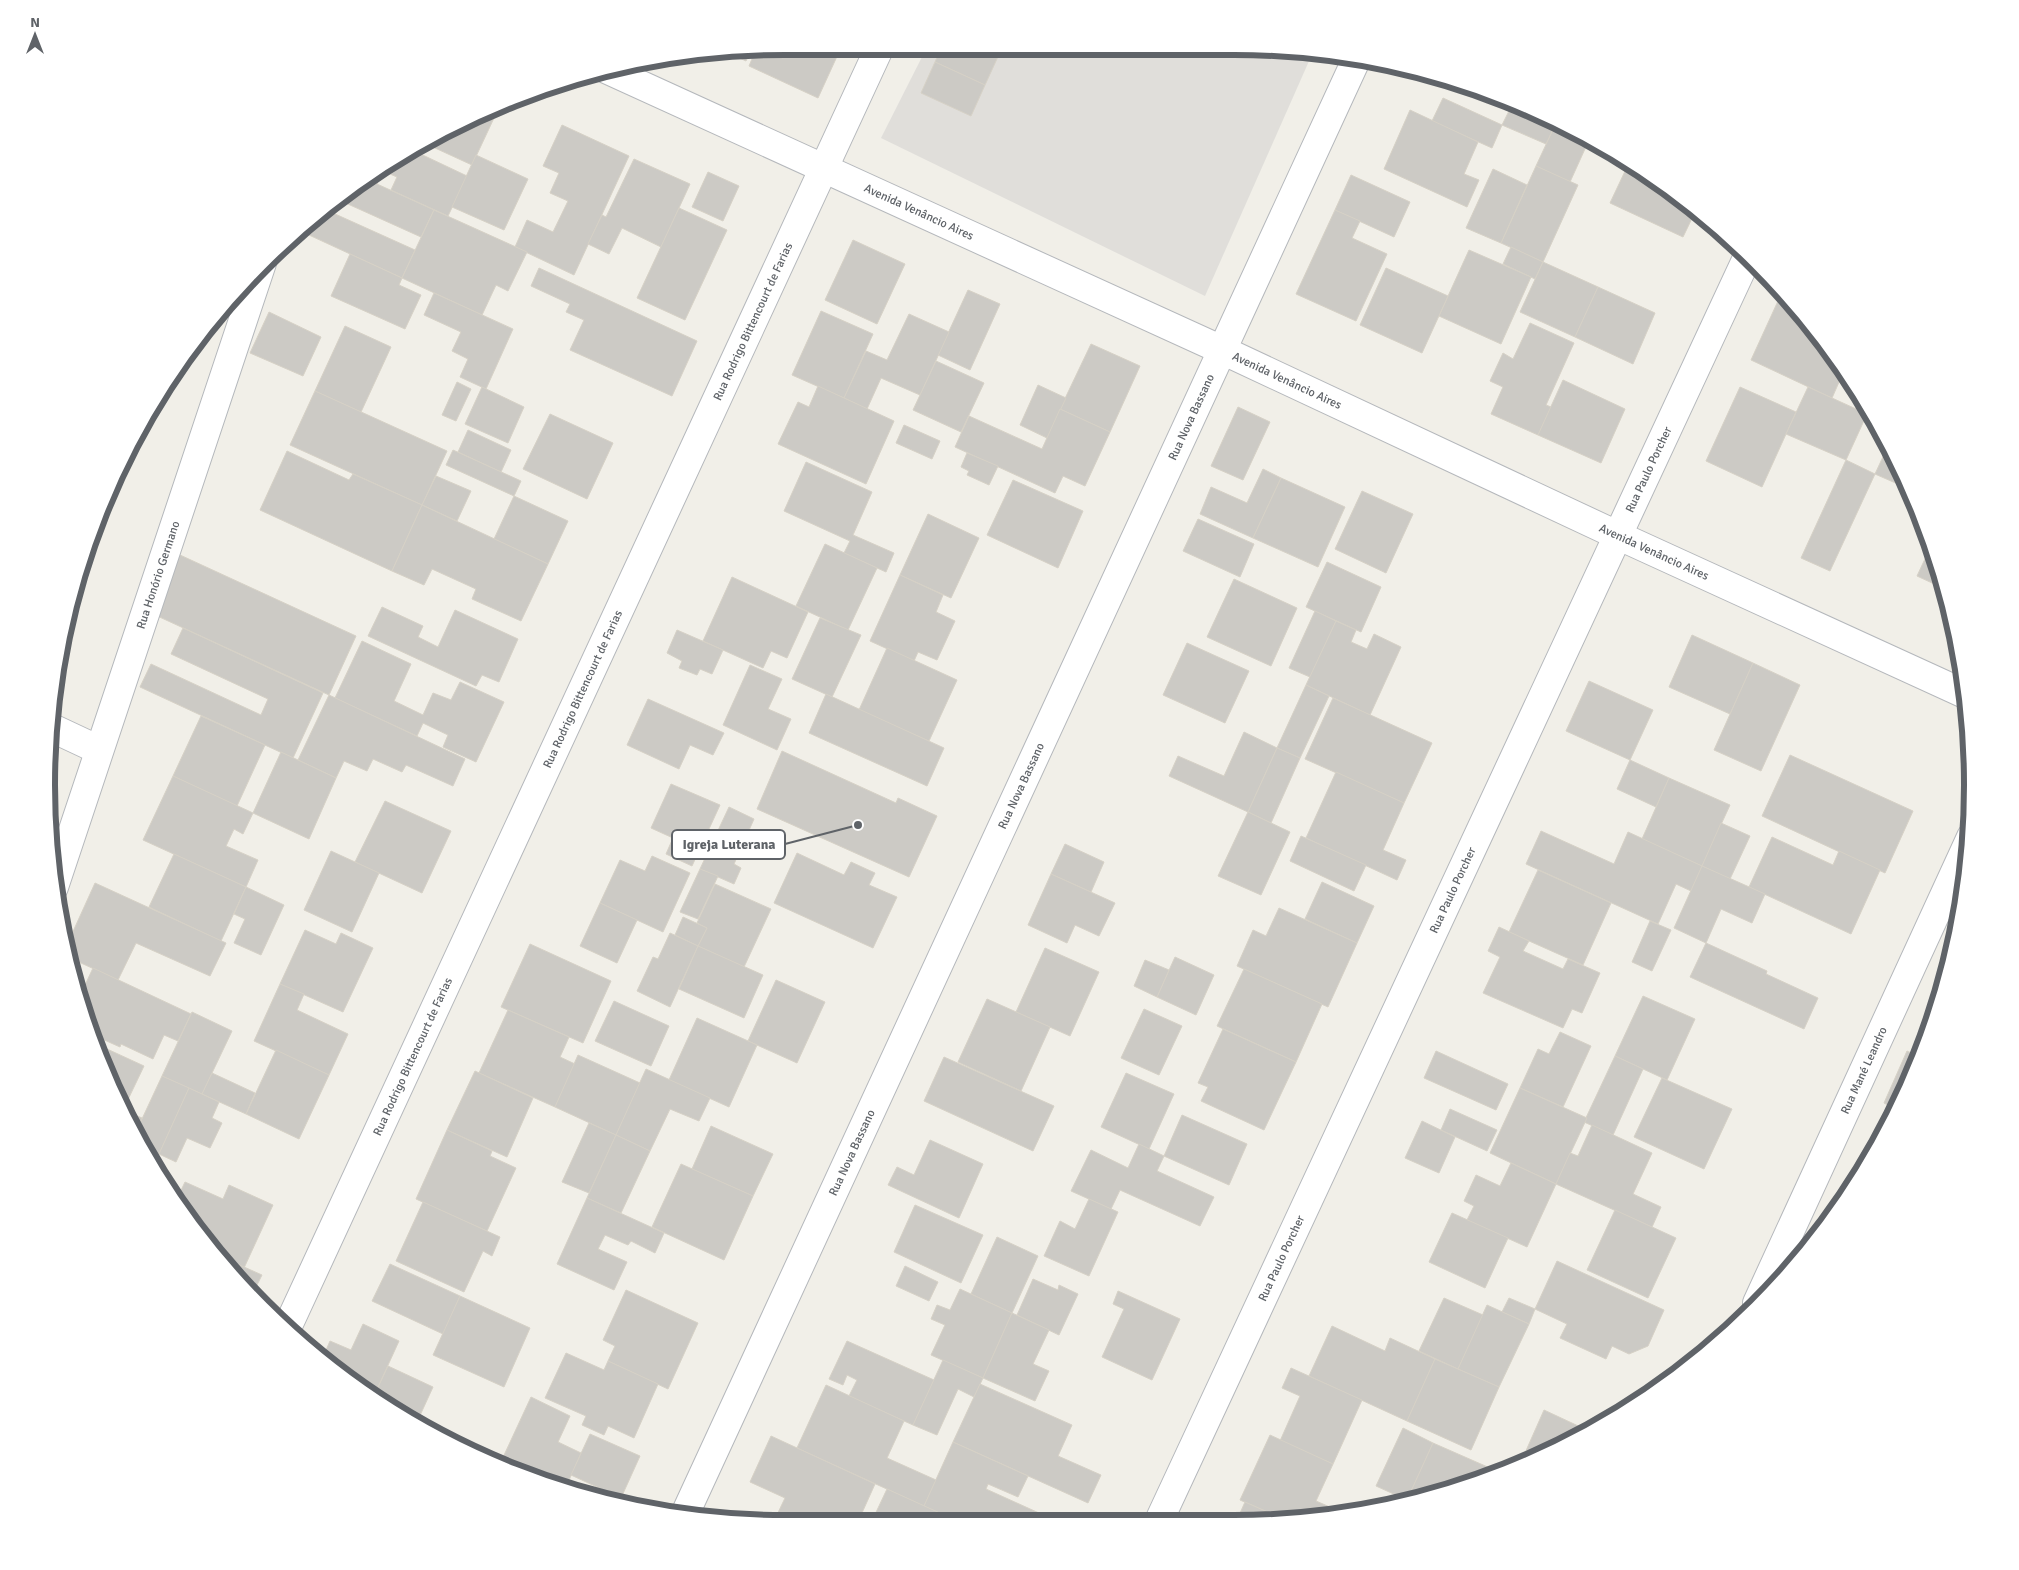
<svg xmlns="http://www.w3.org/2000/svg" width="2019" height="1570" viewBox="0 0 2019 1570" font-family="Signika,sans-serif">
  <style>
    .industrial { fill: #e0deda }
    .building { fill: #cccac5; stroke: #d6d1c6 }
    .lines { fill: none; stroke-linecap: round; stroke-linejoin: round }
    .minor-casing { stroke: #b5b8bc; stroke-width: 30 }
    .tertiary-casing { stroke: #b5b8bc; stroke-width: 30 }
    .minor { stroke: #fff; stroke-width: 28 }
    .tertiary { stroke: #fff; stroke-width: 28 }
    .labels { text-anchor: middle; dominant-baseline: central; stroke-width: 4.5; stroke-linejoin: round; paint-order: stroke }
    .street-label { font-size: 12px; fill: #5f6368; stroke: #fff }
    .rim { fill: none; stroke: #5f6368; stroke-width: 6 }
    .leader { fill: none; stroke: #5f6368; stroke-width: 2 }
    .callout-dot { fill: #5f6368; stroke: #fff; stroke-width: 2 }
    .callout { fill: #fff; stroke: #5f6368; stroke-width: 2 }
    .callout-label { font-size: 14px; text-anchor: middle; font-weight: bold; fill: #5f6368 }
  </style>
  <rect width="100%" height="100%" fill="#f1efe8"/>
  <path class="industrial" d="M1282,48L1313,52L1205,296L881,138L925,51Z"/>
  <g class="building">
    <path d="M1001,50L985,85L935,62L940,51Z"/>
    <path d="M727,52H750L746,61Z"/>
    <path d="M755,52L837,51L839,52L818,98L749,66Z"/>
    <path d="M935,62L985,85L971,116L921,93Z"/>
    <path d="M1443,98L1502,125L1492,148L1432,121Z"/>
    <path d="M501,103L472,165L422,142Z"/>
    <path d="M1513,103L1557,121L1546,144L1502,125Z"/>
    <path d="M1410,110L1478,142L1464,174L1479,180L1467,207L1384,169Z"/>
    <path d="M1557,121L1589,140L1570,182L1536,166Z"/>
    <path d="M562,125L629,156L574,275L515,247L527,220L553,232L568,201L550,193L559,173L543,166Z"/>
    <path d="M410,149L467,176L448,216L391,190L397,177L383,171L377,184L366,179Z"/>
    <path d="M476,155L528,179L504,230L452,207Z"/>
    <path d="M634,159L690,184L661,247L622,228L609,254L588,244L602,215L606,217Z"/>
    <path d="M1536,166L1578,185L1543,262L1501,243Z"/>
    <path d="M1627,167L1646,175L1684,199L1696,210L1683,237L1610,203Z"/>
    <path d="M1493,169L1527,185L1501,243L1466,228Z"/>
    <path d="M708,172L739,186L723,221L692,207Z"/>
    <path d="M1351,175L1410,202L1394,237L1335,210Z"/>
    <path d="M366,179L434,210L421,237L339,200L341,195Z"/>
    <path d="M679,208L727,230L685,320L637,298Z"/>
    <path d="M324,209L415,250L402,278L309,235L318,214Z"/>
    <path d="M434,210L527,252L508,291L496,285L482,315L402,278Z"/>
    <path d="M1335,210L1360,221L1352,238L1387,254L1356,321L1296,294Z"/>
    <path d="M853,240L905,264L877,324L825,300Z"/>
    <path d="M1511,247L1543,262L1535,279L1503,264Z"/>
    <path d="M1469,250L1531,277L1501,344L1439,316Z"/>
    <path d="M350,254L402,278L399,285L421,295L405,329L331,296Z"/>
    <path d="M1543,262L1598,287L1575,337L1520,312Z"/>
    <path d="M539,268L697,341L672,396L570,350L584,320L566,312L570,304L531,286Z"/>
    <path d="M1386,268L1448,296L1422,353L1360,325Z"/>
    <path d="M1598,287L1655,313L1633,364L1575,337Z"/>
    <path d="M968,290L1000,304L970,370L938,355Z"/>
    <path d="M434,293L513,329L486,389L460,377L468,359L452,351L461,332L424,315Z"/>
    <path d="M1778,301L1798,310L1843,373L1832,398L1751,360Z"/>
    <path d="M821,311L873,334L844,398L792,375Z"/>
    <path d="M269,312L321,337L303,376L250,353Z"/>
    <path d="M909,314L949,332L920,395L881,378L867,409L844,398L866,351L887,360Z"/>
    <path d="M1530,323L1574,343L1546,405L1551,407L1538,435L1491,414L1503,387L1490,381L1503,353L1513,359Z"/>
    <path d="M345,326L391,347L361,412L315,391Z"/>
    <path d="M1091,344L1140,366L1110,432L1060,409Z"/>
    <path d="M936,361L984,383L961,432L913,410Z"/>
    <path d="M1563,380L1625,409L1601,463L1538,435Z"/>
    <path d="M457,382L471,389L456,421L442,415Z"/>
    <path d="M1038,385L1066,398L1047,438L1020,425Z"/>
    <path d="M818,386L894,421L866,484L778,444L798,402L809,407Z"/>
    <path d="M482,387L524,407L508,443L465,424Z"/>
    <path d="M1740,387L1796,412L1762,487L1706,461Z"/>
    <path d="M1808,387L1867,414L1846,460L1786,434Z"/>
    <path d="M315,391L447,451L422,505L290,445Z"/>
    <path d="M1864,402L1874,415V417L1860,410Z"/>
    <path d="M1238,407L1270,422L1243,480L1211,466Z"/>
    <path d="M1060,409L1110,432L1085,486L1063,476L1055,493L955,447L969,416L1042,449Z"/>
    <path d="M550,414L613,443L587,499L523,469Z"/>
    <path d="M904,425L940,441L932,459L896,443Z"/>
    <path d="M468,430L511,450L501,472L458,452Z"/>
    <path d="M1888,446L1907,488L1875,474Z"/>
    <path d="M453,450L521,481L514,496L446,465Z"/>
    <path d="M287,451L349,480L353,474L422,505L392,571L260,510Z"/>
    <path d="M967,453L998,466L989,485L967,475L969,471L961,467Z"/>
    <path d="M1846,460L1875,474L1830,571L1801,558Z"/>
    <path d="M806,462L872,492L853,535L894,553L886,572L844,553L850,541L784,511Z"/>
    <path d="M1263,469L1281,478L1253,538L1200,514L1211,487L1247,503Z"/>
    <path d="M436,476L471,491L457,521L422,505Z"/>
    <path d="M1281,478L1345,507L1318,567L1253,538Z"/>
    <path d="M1013,480L1083,511L1058,568L987,535Z"/>
    <path d="M1362,491L1413,514L1386,573L1335,549Z"/>
    <path d="M514,496L568,521L548,564L494,539Z"/>
    <path d="M422,505L548,564L521,621L472,599L476,589L432,569L424,585L392,571Z"/>
    <path d="M928,514L979,538L951,598L900,575Z"/>
    <path d="M1198,519L1254,544L1240,577L1183,551Z"/>
    <path d="M825,544L877,568L848,630L796,606Z"/>
    <path d="M1932,544L1933,547L1943,588L1917,576Z"/>
    <path d="M180,555L356,636L329,695L153,614Z"/>
    <path d="M1327,562L1381,587L1361,632L1306,607Z"/>
    <path d="M900,575L943,595L936,612L955,621L937,660L918,652L914,661L870,641Z"/>
    <path d="M732,577L808,612L787,658L771,651L763,668L703,641Z"/>
    <path d="M1234,579L1297,608L1271,666L1207,637Z"/>
    <path d="M382,607L423,626L418,637L438,647L455,610L518,639L499,682L482,675L476,686L368,636Z"/>
    <path d="M1315,611L1336,621L1310,677L1289,668Z"/>
    <path d="M820,618L861,635L832,697L792,679Z"/>
    <path d="M1336,621L1356,630L1351,642L1367,649L1374,634L1401,647L1370,715L1306,685Z"/>
    <path d="M183,628L323,693L293,758L140,687L151,664L261,715L268,699L171,654Z"/>
    <path d="M677,630L723,650L712,674L700,669L697,675L679,668L682,661L667,653Z"/>
    <path d="M1692,635L1753,663L1730,714L1669,687Z"/>
    <path d="M362,641L411,664L394,701L423,715L433,693L451,700L460,682L504,702L476,762L443,747L448,735L423,723L417,736L335,698Z"/>
    <path d="M1187,643L1249,671L1225,723L1163,695Z"/>
    <path d="M887,648L957,680L929,741L859,710Z"/>
    <path d="M1753,663L1800,685L1761,771L1714,750Z"/>
    <path d="M750,665L782,679L768,709L791,719L777,750L723,725Z"/>
    <path d="M1589,681L1653,710L1630,760L1566,731Z"/>
    <path d="M1306,685L1329,696L1300,758L1277,748Z"/>
    <path d="M826,694L944,748L927,786L809,733Z"/>
    <path d="M329,695L465,759L453,786L406,765L402,772L373,759L367,771L344,761L336,778L298,760Z"/>
    <path d="M1333,698L1432,743L1404,803L1305,759Z"/>
    <path d="M648,699L724,733L713,755L690,745L679,769L627,745Z"/>
    <path d="M201,716L265,745L237,806L173,776Z"/>
    <path d="M1244,732L1277,748L1248,812L1169,776L1178,756L1224,776Z"/>
    <path d="M1277,748L1300,758L1271,823L1248,812Z"/>
    <path d="M782,751L896,803L898,798L937,816L909,877L757,809Z"/>
    <path d="M281,752L336,778L309,839L253,813Z"/>
    <path d="M1790,755L1913,811L1885,873L1762,816Z"/>
    <path d="M1630,760L1669,778L1656,807L1617,789Z"/>
    <path d="M1336,772L1404,803L1383,850L1406,860L1397,880L1306,838Z"/>
    <path d="M173,776L253,813L243,834L234,829L226,846L258,860L246,887L143,840Z"/>
    <path d="M1669,778L1730,805L1702,866L1642,839Z"/>
    <path d="M671,784L720,805L692,866L666,854L673,838L651,828Z"/>
    <path d="M385,801L451,831L422,893L355,862Z"/>
    <path d="M729,807L754,819L734,864L741,868L734,884L700,869Z"/>
    <path d="M1248,812L1290,832L1261,895L1218,876Z"/>
    <path d="M1721,823L1750,836L1730,879L1702,866Z"/>
    <path d="M1541,831L1614,864L1628,832L1702,866L1691,891L1676,884L1658,924L1526,864Z"/>
    <path d="M1301,836L1366,865L1354,891L1290,861Z"/>
    <path d="M1772,837L1833,865L1839,851L1880,870L1851,934L1749,887Z"/>
    <path d="M1065,844L1104,862L1091,892L1051,874Z"/>
    <path d="M331,851L379,873L352,932L304,910Z"/>
    <path d="M797,853L844,875L851,862L875,873L869,885L897,897L873,948L774,903Z"/>
    <path d="M174,854L246,887L221,941L149,907Z"/>
    <path d="M652,856L690,873L663,932L600,903L620,860L645,871Z"/>
    <path d="M1702,866L1765,894L1752,923L1721,909L1706,943L1674,928Z"/>
    <path d="M700,869L718,876L698,919L680,912Z"/>
    <path d="M1538,870L1611,903L1583,965L1509,932Z"/>
    <path d="M1051,874L1115,903L1099,936L1075,925L1067,943L1028,925Z"/>
    <path d="M1322,882L1374,906L1357,943L1305,919Z"/>
    <path d="M95,883L226,943L210,976L136,943L118,980L68,957L66,947Z"/>
    <path d="M715,884L771,909L744,967L698,946L707,928L697,923Z"/>
    <path d="M246,887L284,905L261,955L234,943L245,919L234,914Z"/>
    <path d="M600,903L637,920L617,963L580,946Z"/>
    <path d="M1279,908L1357,943L1328,1007L1237,966L1253,930L1266,936Z"/>
    <path d="M683,917L707,928L698,946L675,935Z"/>
    <path d="M1650,921L1671,930L1652,971L1632,962Z"/>
    <path d="M1499,927L1529,941L1523,951L1563,969L1568,959L1600,973L1582,1013L1572,1009L1563,1028L1483,993L1500,957L1488,951Z"/>
    <path d="M305,930L336,944L341,933L373,948L343,1012L280,984Z"/>
    <path d="M670,933L698,946L670,1007L637,991L653,957L658,959Z"/>
    <path d="M1706,943L1767,971L1766,974L1818,998L1804,1029L1690,977Z"/>
    <path d="M530,944L611,981L583,1043L501,1007Z"/>
    <path d="M698,946L763,975L744,1018L679,989Z"/>
    <path d="M1045,948L1099,972L1070,1036L1016,1012Z"/>
    <path d="M1175,957L1214,975L1196,1015L1157,997Z"/>
    <path d="M1145,960L1169,970L1157,997L1134,986Z"/>
    <path d="M93,968L191,1014L178,1041L164,1035L153,1059L121,1044L120,1047L91,1034L79,998Z"/>
    <path d="M1244,969L1322,1004L1296,1062L1217,1026Z"/>
    <path d="M776,980L825,1002L797,1063L748,1041Z"/>
    <path d="M280,984L304,994L297,1010L348,1034L329,1075L254,1041Z"/>
    <path d="M1643,996L1695,1019L1667,1080L1615,1056Z"/>
    <path d="M987,999L1050,1027L1021,1091L958,1062Z"/>
    <path d="M614,1001L669,1026L651,1066L595,1041Z"/>
    <path d="M1144,1009L1182,1026L1159,1075L1121,1058Z"/>
    <path d="M508,1010L569,1037L560,1057L575,1064L555,1107L479,1073Z"/>
    <path d="M192,1012L232,1031L202,1094L162,1076Z"/>
    <path d="M697,1018L757,1045L729,1107L669,1080Z"/>
    <path d="M1223,1029L1296,1062L1264,1130L1201,1101L1208,1087L1198,1083Z"/>
    <path d="M1560,1032L1591,1046L1563,1107L1520,1088L1538,1049L1549,1054Z"/>
    <path d="M94,1043L144,1066L123,1110L103,1068Z"/>
    <path d="M276,1050L329,1075L299,1139L246,1114Z"/>
    <path d="M1436,1051L1508,1084L1496,1110L1424,1078Z"/>
    <path d="M1907,1051L1918,1056L1897,1110L1884,1103Z"/>
    <path d="M578,1055L640,1083L616,1135L555,1107Z"/>
    <path d="M1615,1056L1643,1069L1613,1135L1584,1122Z"/>
    <path d="M944,1057L1054,1106L1033,1151L924,1101Z"/>
    <path d="M646,1069L710,1098L699,1121L670,1109L650,1151L616,1135Z"/>
    <path d="M475,1071L533,1098L507,1157L447,1130Z"/>
    <path d="M212,1073L255,1093L246,1114L202,1094Z"/>
    <path d="M1126,1073L1174,1094L1149,1149L1101,1127Z"/>
    <path d="M162,1076L189,1088L159,1154L141,1146L135,1134Z"/>
    <path d="M1662,1078L1732,1109L1704,1169L1634,1137Z"/>
    <path d="M189,1088L219,1102L212,1118L222,1123L210,1148L187,1138L176,1162L159,1154Z"/>
    <path d="M1520,1088L1587,1118L1556,1184L1490,1153Z"/>
    <path d="M1892,1107L1897,1110V1111L1871,1153Z"/>
    <path d="M1450,1109L1497,1130L1487,1151L1441,1130Z"/>
    <path d="M123,1110L142,1118L135,1134Z"/>
    <path d="M1182,1115L1247,1144L1229,1185L1164,1156Z"/>
    <path d="M1422,1121L1455,1137L1439,1173L1405,1158Z"/>
    <path d="M589,1123L616,1135L589,1193L562,1182Z"/>
    <path d="M1592,1125L1652,1153L1633,1194L1661,1207L1652,1227L1556,1184L1570,1153L1578,1156Z"/>
    <path d="M711,1126L773,1154L753,1196L692,1169Z"/>
    <path d="M447,1130L492,1151L490,1156L516,1168L487,1231L416,1199Z"/>
    <path d="M616,1135L650,1151L621,1213L587,1198Z"/>
    <path d="M930,1140L983,1164L959,1218L888,1185L897,1167L914,1175Z"/>
    <path d="M1139,1144L1164,1156L1157,1171L1214,1197L1200,1226L1120,1190L1111,1209L1071,1191L1091,1150L1128,1168Z"/>
    <path d="M1511,1163L1556,1184L1527,1247L1467,1220L1474,1206L1464,1201L1476,1175L1500,1186Z"/>
    <path d="M681,1164L753,1196L724,1260L652,1227Z"/>
    <path d="M185,1182L223,1199L229,1185L273,1205L244,1268L217,1255L199,1234L176,1201Z"/>
    <path d="M587,1198L664,1233L655,1253L631,1241L628,1245L605,1235L598,1249L627,1262L614,1290L557,1264Z"/>
    <path d="M1089,1199L1118,1212L1089,1276L1044,1256L1060,1221L1075,1229Z"/>
    <path d="M423,1202L500,1237L492,1256L483,1251L464,1292L396,1261Z"/>
    <path d="M915,1205L983,1235L961,1283L894,1252Z"/>
    <path d="M1615,1210L1676,1238L1648,1298L1587,1270Z"/>
    <path d="M1452,1213L1508,1238L1485,1288L1429,1262Z"/>
    <path d="M997,1237L1038,1256L1012,1313L971,1294Z"/>
    <path d="M217,1255L262,1275L252,1295Z"/>
    <path d="M1557,1261L1664,1310L1648,1346L1629,1354L1612,1346L1606,1359L1560,1338L1567,1324L1535,1309Z"/>
    <path d="M390,1264L460,1296L443,1334L372,1301Z"/>
    <path d="M905,1266L938,1282L929,1301L896,1286Z"/>
    <path d="M1033,1279L1058,1290L1059,1285L1078,1294L1059,1335L1017,1315Z"/>
    <path d="M960,1289L1012,1313L983,1378L931,1355L945,1325L931,1319L937,1305L950,1310Z"/>
    <path d="M626,1290L698,1323L668,1389L608,1361L615,1346L603,1340Z"/>
    <path d="M1118,1291L1180,1319L1152,1380L1102,1357L1124,1309L1113,1304Z"/>
    <path d="M460,1296L530,1328L504,1387L433,1355Z"/>
    <path d="M1444,1298L1483,1315L1458,1369L1419,1351Z"/>
    <path d="M1509,1298L1535,1309L1529,1324L1502,1312Z"/>
    <path d="M1487,1305L1529,1324L1499,1387L1458,1369Z"/>
    <path d="M1012,1313L1049,1330L1033,1364L1049,1371L1035,1401L983,1378Z"/>
    <path d="M363,1324L399,1341L373,1398L323,1357L330,1341L351,1350Z"/>
    <path d="M1332,1326L1385,1351L1390,1338L1435,1359L1407,1421L1309,1376Z"/>
    <path d="M847,1341L934,1380L913,1425L849,1396L857,1380L847,1375L843,1385L829,1379Z"/>
    <path d="M566,1353L604,1370L608,1361L658,1384L634,1438L608,1426L604,1435L582,1425L586,1416L545,1398Z"/>
    <path d="M1435,1359L1499,1387L1471,1450L1407,1421Z"/>
    <path d="M943,1360L983,1378L974,1397L958,1389L937,1435L913,1425Z"/>
    <path d="M388,1366L433,1387L417,1422L373,1398Z"/>
    <path d="M1291,1368L1362,1400L1333,1464L1280,1441L1300,1396L1282,1388Z"/>
    <path d="M980,1384L1072,1425L1058,1456L1101,1475L1088,1503L953,1442Z"/>
    <path d="M826,1385L904,1421L887,1458L936,1480L924,1506L797,1448Z"/>
    <path d="M531,1397L570,1416L558,1442L581,1453L566,1487L499,1466Z"/>
    <path d="M1544,1410L1589,1431L1521,1462Z"/>
    <path d="M1403,1428L1433,1443L1407,1500L1376,1486Z"/>
    <path d="M590,1434L640,1456L621,1498L571,1475Z"/>
    <path d="M1270,1435L1333,1464L1316,1501L1339,1511L1337,1515L1288,1521L1240,1500Z"/>
    <path d="M771,1436L875,1484L857,1524H786L775,1519L785,1498L750,1482Z"/>
    <path d="M953,1442L1028,1476L1018,1497L988,1484L986,1489L1061,1523H962L924,1506Z"/>
    <path d="M1433,1443L1499,1472L1471,1485L1409,1501L1407,1500Z"/>
    <path d="M887,1489L953,1519L952,1523H871Z"/>
    <path d="M1245,1502L1288,1521L1236,1522Z"/>
  </g>
  <g class="lines">
    <defs>
      <g id="minor">
        <path d="M50,727L99,750"/>
        <path id="s1" d="M1757,1303L1971,837"/>
        <path id="s2" d="M685,1514L1357,58"/>
        <path id="s3" d="M1158,1523L1747,258"/>
      </g>
      <g id="tertiary">
        <path id="s4" d="M606,69L1222,350L1617,535L1967,695"/>
        <path id="s5" d="M54,887L262,263"/>
        <path id="s6" d="M287,1328L878,51"/>
      </g>
    </defs>
    <use href="#minor" class="minor-casing"/>
    <use href="#tertiary" class="tertiary-casing"/>
    <use href="#minor" class="minor"/>
    <use href="#tertiary" class="tertiary"/>
  </g>
  <g class="labels">
    <g class="street-label">
      <text stroke="none"><textPath href="#s4" startOffset="344">Avenida Venâncio Aires</textPath></text>
      <text stroke="none"><textPath href="#s6" startOffset="1109">Rua Rodrigo Bittencourt de Farias</textPath></text>
      <text stroke="none"><textPath href="#s4" startOffset="749">Avenida Venâncio Aires</textPath></text>
      <text stroke="none"><textPath href="#s2" startOffset="1208">Rua Nova Bassano</textPath></text>
      <text stroke="none"><textPath href="#s3" startOffset="1162">Rua Paulo Porcher</textPath></text>
      <text stroke="none"><textPath href="#s4" startOffset="1154">Avenida Venâncio Aires</textPath></text>
      <text stroke="none"><textPath href="#s5" startOffset="329">Rua Honório Germano</textPath></text>
      <text stroke="none"><textPath href="#s6" startOffset="704">Rua Rodrigo Bittencourt de Farias</textPath></text>
      <text stroke="none"><textPath href="#s2" startOffset="802">Rua Nova Bassano</textPath></text>
      <text stroke="none"><textPath href="#s3" startOffset="698">Rua Paulo Porcher</textPath></text>
      <text stroke="none"><textPath href="#s6" startOffset="299">Rua Rodrigo Bittencourt de Farias</textPath></text>
      <text stroke="none"><textPath href="#s1" startOffset="256">Rua Mané Leandro</textPath></text>
      <text stroke="none"><textPath href="#s2" startOffset="398">Rua Nova Bassano</textPath></text>
      <text stroke="none"><textPath href="#s3" startOffset="292">Rua Paulo Porcher</textPath></text>
    </g>
  </g>
  <path d="M0 0H2019V1570H0ZM785 55H1234A730 730 0 0 1 1964 785V785A730 730 0 0 1 1234 1515H785A730 730 0 0 1 55 785V785A730 730 0 0 1 785 55Z" fill="#fff" fill-rule="evenodd"/>
  <path class="rim" d="M785 55H1234A730 730 0 0 1 1964 785V785A730 730 0 0 1 1234 1515H785A730 730 0 0 1 55 785V785A730 730 0 0 1 785 55Z"/>
  <path class="leader" d="M858 825L785 844"/>
  <circle class="callout-dot" cx="858" cy="825" r="5"/>
  <rect class="callout" x="672" y="830" width="113" height="29" rx="5"/>
  <g class="callout-label">
    <text x="729" y="849">Igreja Luterana</text>
  </g>
  <g transform="translate(35 35)" stroke="#ffffff" stroke-width="4" paint-order="stroke">
  <path d="M0-4L9 19L0 12L-9 19Z" fill="#5f6368"/>
  <text y="-8" font-size="14" font-weight="bold" text-anchor="middle" fill="#5f6368">N</text>
  </g>
</svg>
